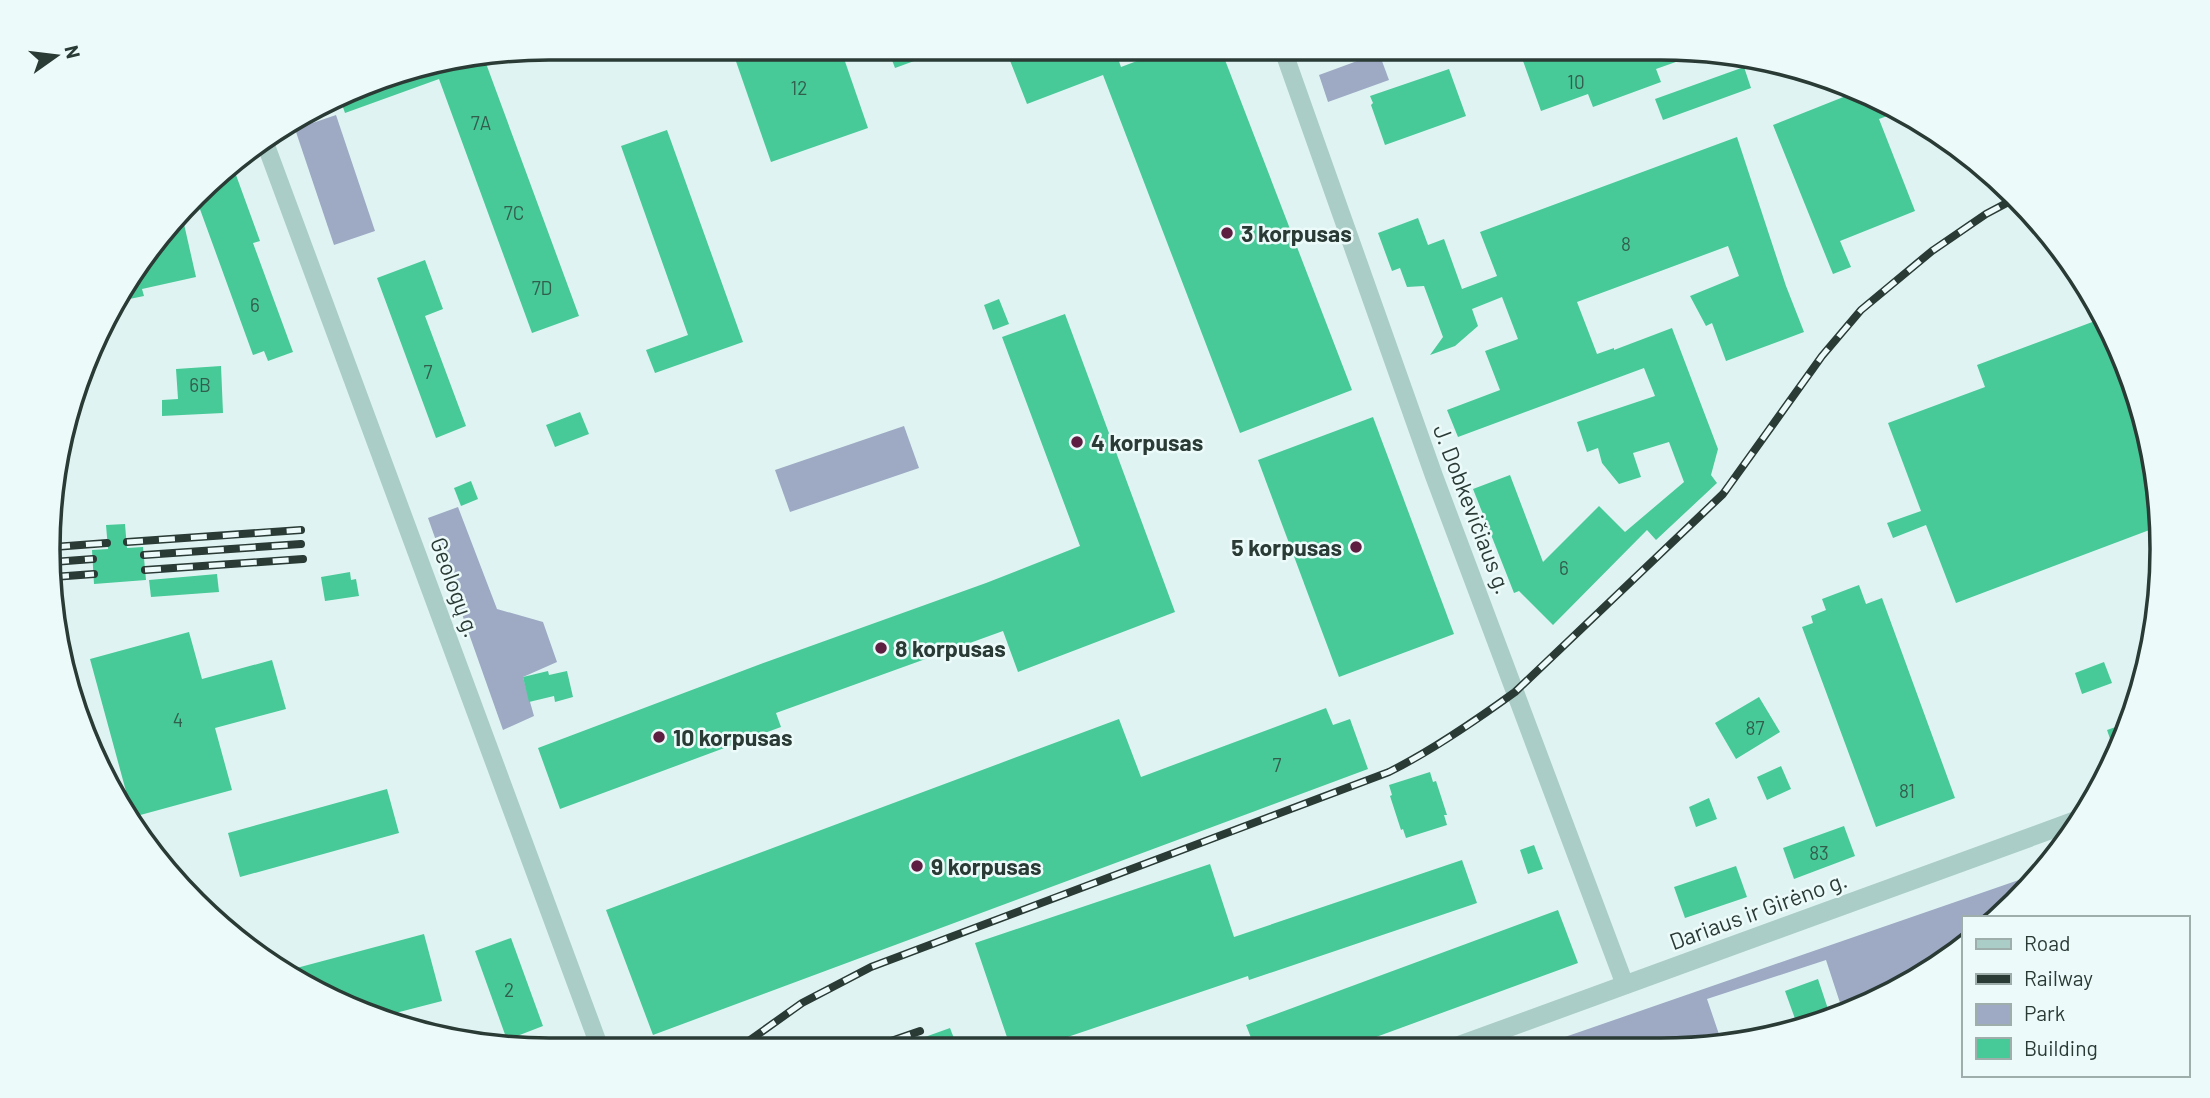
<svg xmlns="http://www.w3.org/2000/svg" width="2210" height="1098" viewBox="0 0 2210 1098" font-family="Barlow,sans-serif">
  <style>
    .green { fill: #9ea9c4 }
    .building { fill: #48c998 }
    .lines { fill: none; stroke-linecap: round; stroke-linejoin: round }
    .minor { stroke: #aacdc7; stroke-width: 18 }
    .tertiary { stroke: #aacdc7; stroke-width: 19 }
    .rail-casing { stroke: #2a3a35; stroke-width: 8 }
    .rail { stroke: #ecfbfa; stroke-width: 5; stroke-dasharray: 16; stroke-linecap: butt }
    .poi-dot { fill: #5e1e41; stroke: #ecfbfa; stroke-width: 2.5 }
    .labels { text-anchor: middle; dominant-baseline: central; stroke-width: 5; stroke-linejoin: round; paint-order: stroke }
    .number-label { font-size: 19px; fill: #325e4e }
    .poi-label { font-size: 23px; font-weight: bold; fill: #2a3a35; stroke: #ecfbfa; text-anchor: start }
    .street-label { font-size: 23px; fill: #2a3a35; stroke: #ecfbfa }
    .rim { fill: none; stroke: #2a3a35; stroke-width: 3.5 }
  </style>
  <rect width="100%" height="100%" fill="#dff4f2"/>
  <g class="green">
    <path d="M1379,53L1389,80L1328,102L1319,75Z"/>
    <path d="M336,115L375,231L334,245L295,129Z"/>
    <path d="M904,426L919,468L790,512L775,470Z"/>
    <path d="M458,507L497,609L543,622L557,662L523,677L534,716L503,730L428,518Z"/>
    <path d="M2042,872L1996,918H1963V949L1853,1012L1844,1015L1826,960L1707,999L1723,1046L1536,1047Z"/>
  </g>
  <g class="building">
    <path d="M731,47H840L868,128L771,162Z"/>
    <path d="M887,47H946L947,49L895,68Z"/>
    <path d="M1022,47H1114L1121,67L1174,47H1220L1352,390L1240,433L1103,75L1027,104L1007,53Z"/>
    <path d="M1518,47H1661L1704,52L1656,69L1661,82L1593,107L1588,94L1541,111Z"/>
    <path d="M484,58L579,316L532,333L439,79L345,113L340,99L387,74Z"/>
    <path d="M1744,67L1751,88L1663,120L1655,99Z"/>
    <path d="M1449,69L1466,116L1385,145L1371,105L1373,103L1370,96Z"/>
    <path d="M1861,90L1901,111L1879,119L1915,211L1840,241L1851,267L1833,274L1773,125Z"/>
    <path d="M667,130L743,342L655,373L646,350L688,335L621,146Z"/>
    <path d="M1737,137L1786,286L1804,332L1726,361L1712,323L1706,326L1690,296L1739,276L1728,246L1577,302L1597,354L1614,348V350L1672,328L1718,449L1711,475L1717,483L1656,540L1647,530L1553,625L1519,591L1514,593L1473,489L1510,475L1543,562L1599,506L1625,532L1684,482L1669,442L1633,453L1641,477L1619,484L1602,463L1598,448L1587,452L1577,422L1655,396L1644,368L1458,437L1447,410L1500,390L1485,351L1518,339L1502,297L1472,309L1478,326L1455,346L1430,355L1443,337L1424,286L1407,287L1400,268L1392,271L1378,233L1418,218L1428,245L1444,239L1462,289L1497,276L1480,232Z"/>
    <path d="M232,164L260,241L253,243L293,352L268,361L264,351L253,355L197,201Z"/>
    <path d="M184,224L196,277L142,289L144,296L115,302L132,271L173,227Z"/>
    <path d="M425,260L443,309L425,316L466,426L436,438L377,278Z"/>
    <path d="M999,299L1009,324L993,330L984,305Z"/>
    <path d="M1065,314L1175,612L1018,672L1003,631L776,713L781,727L560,809L538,748L758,665L986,583L1080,546L1002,337Z"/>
    <path d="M2103,318L2114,340L2109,342L2154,464L2160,526L1956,603L1926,525L1893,538L1887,523L1921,511L1888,423L1985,387L1977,365Z"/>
    <path d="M221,366L223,413L162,416V400L178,399L176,369Z"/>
    <path d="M580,412L589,434L555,447L546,425Z"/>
    <path d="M1373,417L1454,634L1339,677L1258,460Z"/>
    <path d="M471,481L478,499L461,506L454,488Z"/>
    <path d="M125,524L127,548L143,547L146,580L94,584L92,550L108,549L106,525Z"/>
    <path d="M350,572L351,580L356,579L359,596L325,601L321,577Z"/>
    <path d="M217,574L219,592L151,597L149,580Z"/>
    <path d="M1859,585L1866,604L1882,598L1955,798L1876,827L1802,627L1813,623L1811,616L1826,610L1822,599Z"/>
    <path d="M189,632L202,679L272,660L286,709L215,728L232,790L133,817L90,659Z"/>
    <path d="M2104,662L2112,683L2082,694L2075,673Z"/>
    <path d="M548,671L549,675L567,671L573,697L555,702L554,696L529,702L523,677Z"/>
    <path d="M1759,697L1780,732L1736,759L1715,723Z"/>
    <path d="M1326,708L1333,725L1350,719L1368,769L653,1035L606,910L1119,719L1141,777Z"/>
    <path d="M2130,722L2124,741L2116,756L2107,730Z"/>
    <path d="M1781,766L1791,789L1767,800L1757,777Z"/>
    <path d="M1430,772L1433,782L1436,781L1447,815H1444L1447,825L1406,838L1403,829L1401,830L1390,796L1392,795L1389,785Z"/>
    <path d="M387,789L399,833L240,877L228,833Z"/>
    <path d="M1709,798L1717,819L1696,827L1689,807Z"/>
    <path d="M1844,826L1855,856L1794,879L1783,848Z"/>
    <path d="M1534,845L1543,869L1528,874L1520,850Z"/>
    <path d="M1462,860L1477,903L1249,980L1248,976L1032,1049H1011L975,943L1210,864L1234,937Z"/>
    <path d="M1736,866L1747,897L1685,918L1674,887Z"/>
    <path d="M1558,910L1578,963L1346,1048H1255L1246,1025Z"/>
    <path d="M424,934L442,1001L376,1018L357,1012L289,970Z"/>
    <path d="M511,938L543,1026L507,1040L475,951Z"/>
    <path d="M1818,979L1831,1018L1798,1027L1785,991Z"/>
    <path d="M950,1028L958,1049H897V1047Z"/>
  </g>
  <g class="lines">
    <g class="minor">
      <path d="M1282,47L1434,476L1625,985"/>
      <path d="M264,140L601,1051"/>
    </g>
    <path class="tertiary" d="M1455,1047L2080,819"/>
    <defs>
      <g id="rail">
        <path d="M127,542L301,530"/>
        <path d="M54,547L107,543"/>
        <path d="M144,555L301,544"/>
        <path d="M53,562L93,559"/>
        <path d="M145,570L303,559"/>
        <path d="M53,577L94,574"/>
        <path d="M736,1050L802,1003L871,967L1389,772C1433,750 1475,721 1515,692L1723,494L1822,356L1861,310L1932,251L1986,214L2018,197"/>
        <path d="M865,1050L920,1031"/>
      </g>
    </defs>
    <use href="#rail" class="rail-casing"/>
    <use href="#rail" class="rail"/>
  </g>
  <g class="poi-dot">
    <circle cx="1227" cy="233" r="7"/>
    <circle cx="1077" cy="442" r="7"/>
    <circle cx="1356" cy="547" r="7"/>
    <circle cx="881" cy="648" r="7"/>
    <circle cx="659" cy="737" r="7"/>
    <circle cx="917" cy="866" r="7"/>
  </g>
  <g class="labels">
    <g class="number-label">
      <text x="1576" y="81">10</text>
      <text x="799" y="87">12</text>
      <text x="481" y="122">7A</text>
      <text x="514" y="212">7C</text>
      <text x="1626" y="243">8</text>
      <text x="542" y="287">7D</text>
      <text x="255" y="304">6</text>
      <text x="428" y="371">7</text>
      <text x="200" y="384">6B</text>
      <text x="1564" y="567">6</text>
      <text x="178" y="719">4</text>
      <text x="1755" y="727">87</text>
      <text x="1277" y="764">7</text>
      <text x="1907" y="790">81</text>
      <text x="1819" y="852">83</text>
      <text x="509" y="989">2</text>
    </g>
    <g class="poi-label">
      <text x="1241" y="233">3 korpusas</text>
      <text x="1091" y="442">4 korpusas</text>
      <text x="1342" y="547" text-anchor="end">5 korpusas</text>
      <text x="895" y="648">8 korpusas</text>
      <text x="673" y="737">10 korpusas</text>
      <text x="931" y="866">9 korpusas</text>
    </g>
    <g class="street-label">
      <text transform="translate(1473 509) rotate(69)">J. Dobkevičiaus g.</text>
      <text transform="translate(456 587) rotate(70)">Geologų g.</text>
      <text transform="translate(1758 910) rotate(-20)">Dariaus ir Girėno g.</text>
    </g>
  </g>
  <path d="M0 0H2210V1098H0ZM549 60H1661A489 489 0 0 1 2150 549V549A489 489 0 0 1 1661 1038H549A489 489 0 0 1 60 549V549A489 489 0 0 1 549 60Z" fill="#ecfbfa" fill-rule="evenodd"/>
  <path class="rim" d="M549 60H1661A489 489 0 0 1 2150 549V549A489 489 0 0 1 1661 1038H549A489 489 0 0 1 60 549V549A489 489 0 0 1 549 60Z"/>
  <rect x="1962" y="916" width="228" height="161" fill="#ecfbfa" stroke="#9eaeab" stroke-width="2"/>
  <rect x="1976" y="939" width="35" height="10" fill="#aacdc7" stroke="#9eaeab" stroke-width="2"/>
  <text x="2024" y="951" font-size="21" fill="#2a3a35">Road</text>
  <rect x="1976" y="974" width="35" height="10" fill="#2a3a35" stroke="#9eaeab" stroke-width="2"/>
  <text x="2024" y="986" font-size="21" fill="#2a3a35">Railway</text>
  <rect x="1976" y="1004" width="35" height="21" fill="#9ea9c4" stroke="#9eaeab" stroke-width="2"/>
  <text x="2024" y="1021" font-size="21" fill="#2a3a35">Park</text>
  <rect x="1976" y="1038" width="35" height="21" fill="#48c998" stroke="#9eaeab" stroke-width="2"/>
  <text x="2024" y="1056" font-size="21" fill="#2a3a35">Building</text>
  <g transform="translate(56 56) rotate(76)" stroke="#ecfbfa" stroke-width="5" paint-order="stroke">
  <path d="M0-5L12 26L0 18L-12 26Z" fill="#2a3a35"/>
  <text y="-10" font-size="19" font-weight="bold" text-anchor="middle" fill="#2a3a35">N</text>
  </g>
</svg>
